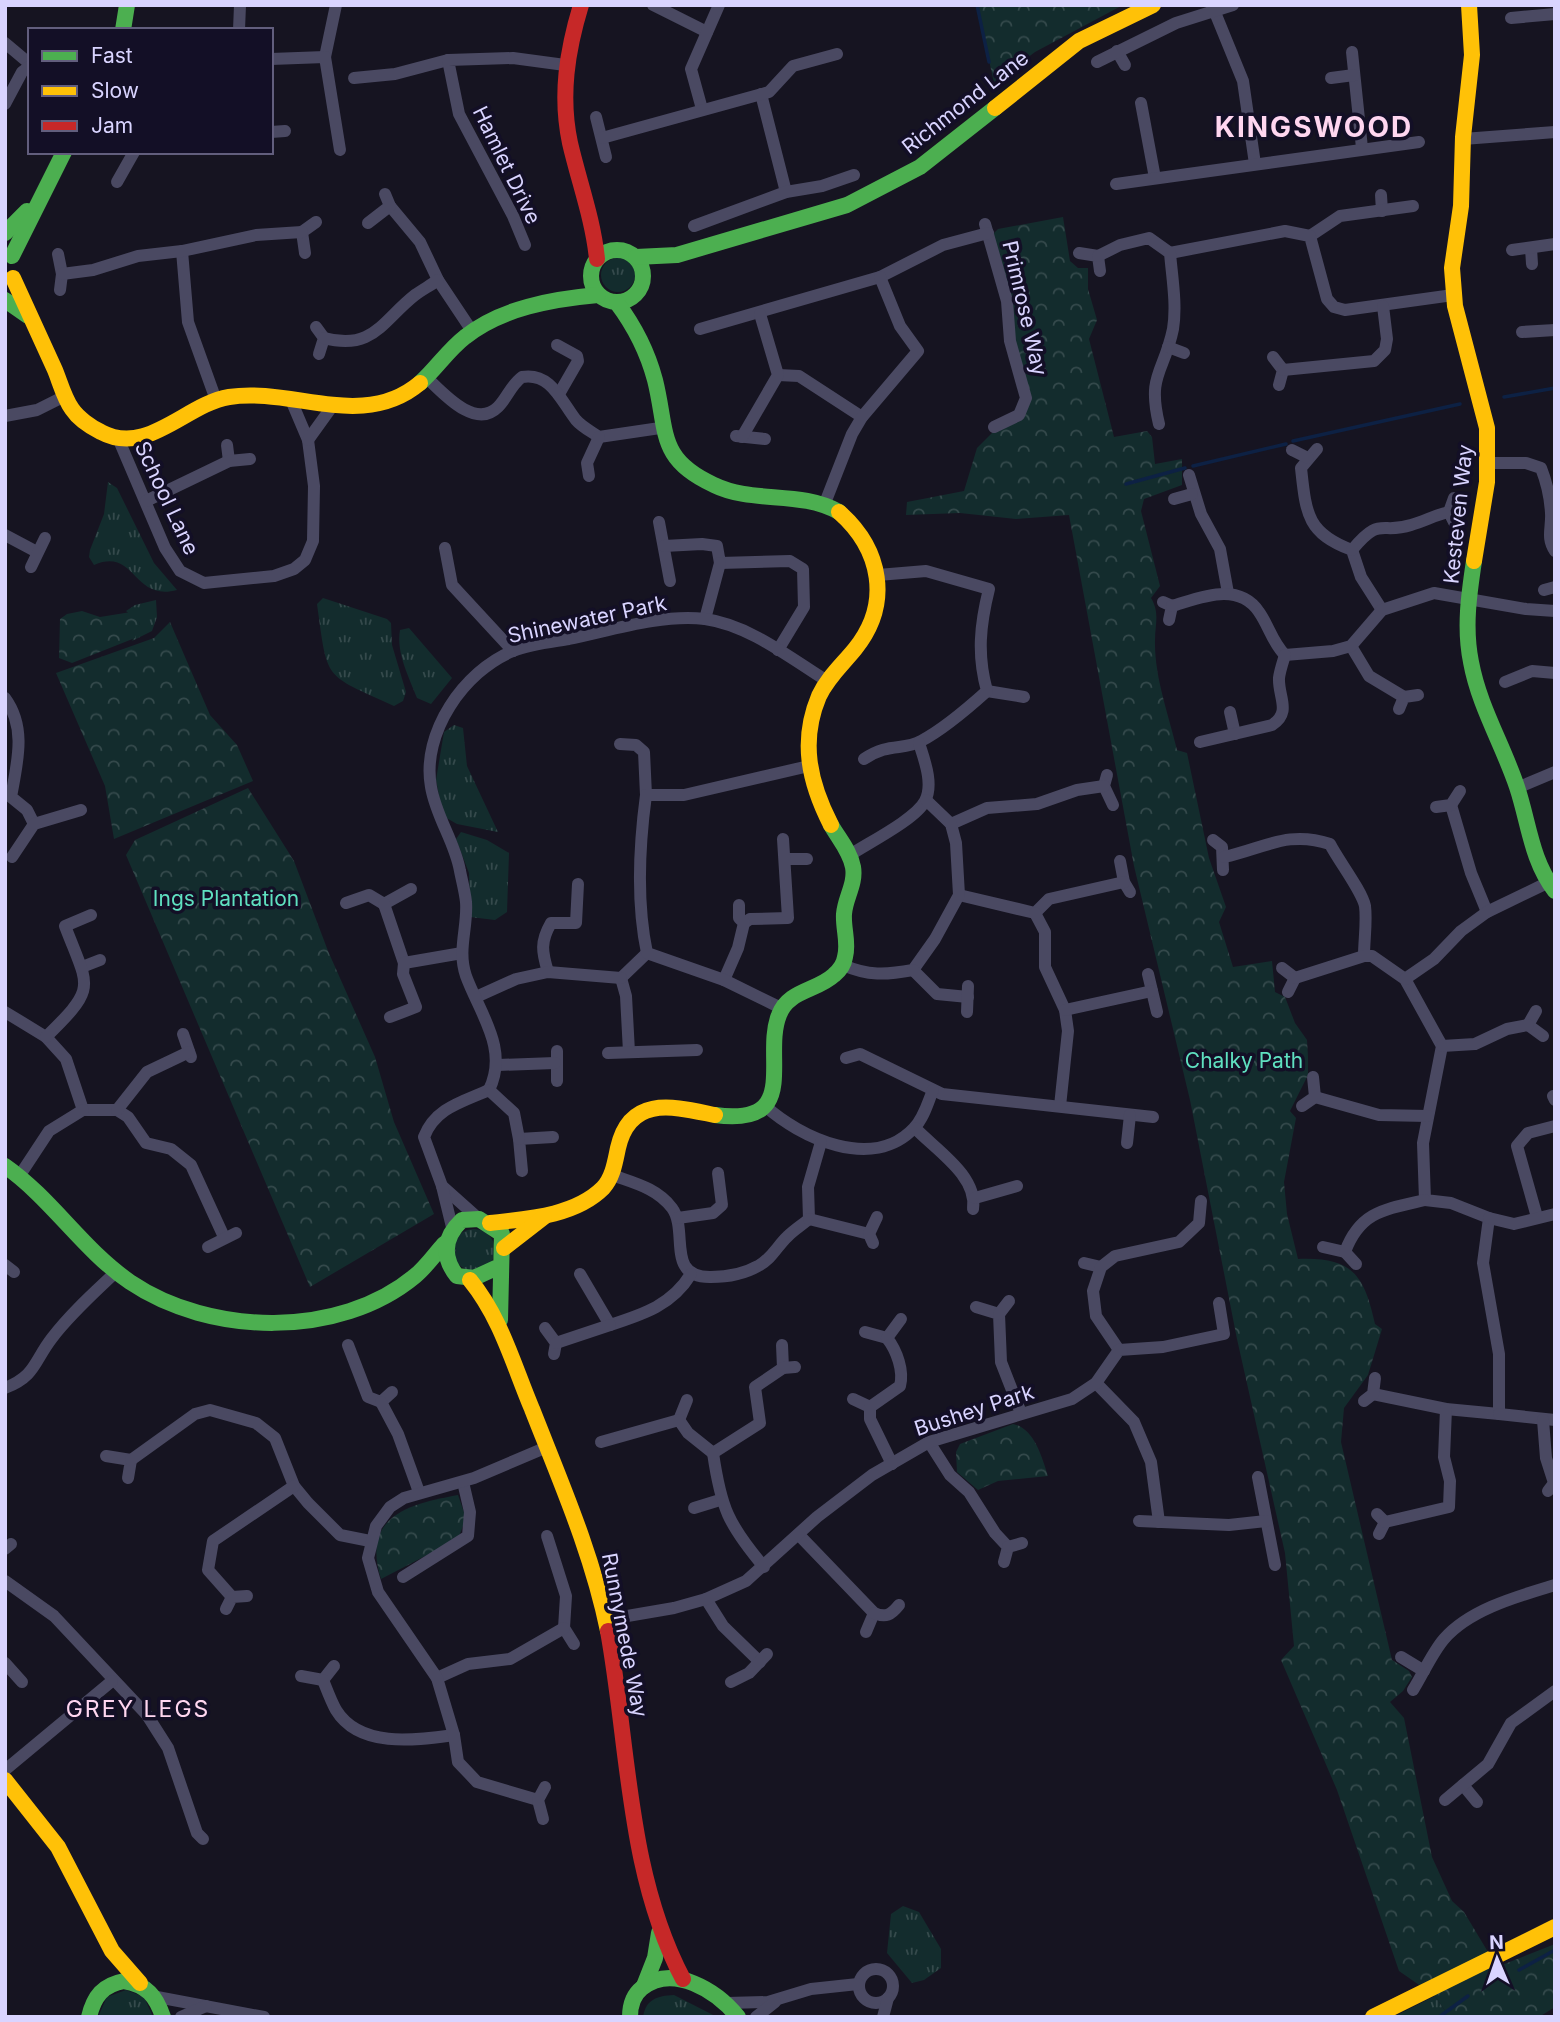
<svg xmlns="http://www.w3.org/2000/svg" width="1560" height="2022" viewBox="0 0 1560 2022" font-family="Inter,sans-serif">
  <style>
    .grass { fill: url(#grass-tufts) }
    .forest { fill: url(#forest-crowns) }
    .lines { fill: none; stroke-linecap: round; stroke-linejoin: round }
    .stream { stroke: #0d2144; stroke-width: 3.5 }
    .street { stroke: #4a4962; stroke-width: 12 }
    .fast { stroke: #4caf50; stroke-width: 16 }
    .slow { stroke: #ffc107; stroke-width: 16 }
    .jam { stroke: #c62828; stroke-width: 16 }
    .labels { text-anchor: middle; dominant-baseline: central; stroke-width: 7; stroke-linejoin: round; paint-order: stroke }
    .street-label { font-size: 21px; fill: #d9d4ff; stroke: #130f26 }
    .park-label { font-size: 21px; fill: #5fe0c0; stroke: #130f26 }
    .neighbourhood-label { font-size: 23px; letter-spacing: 2px; fill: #ffd6f0; stroke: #130f26 }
    .district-label { font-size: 28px; font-weight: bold; letter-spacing: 2px; fill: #ffd6f0; stroke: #130f26 }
  </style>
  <defs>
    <pattern id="grass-tufts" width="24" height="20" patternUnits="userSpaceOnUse" patternTransform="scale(1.75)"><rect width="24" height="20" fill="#132c2d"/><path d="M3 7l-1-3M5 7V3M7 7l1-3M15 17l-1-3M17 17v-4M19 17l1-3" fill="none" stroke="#354a4c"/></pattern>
    <pattern id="forest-crowns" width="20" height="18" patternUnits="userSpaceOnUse" patternTransform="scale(1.75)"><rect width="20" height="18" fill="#132c2d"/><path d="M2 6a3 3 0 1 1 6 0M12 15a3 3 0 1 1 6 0" fill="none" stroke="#354a4c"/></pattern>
  </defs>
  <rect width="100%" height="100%" fill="#161421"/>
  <g class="grass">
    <circle cx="618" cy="275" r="17"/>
    <path d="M108,482L117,488L154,563L177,590C132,602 136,547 94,565L89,557L90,550L104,514Z"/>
    <path d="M323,598L387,619L391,623L392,645L406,692L403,701L394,706C323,673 328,683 317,604Z"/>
    <path d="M156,600L157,617L152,631L132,641L140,623L126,611L135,605Z"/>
    <path d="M409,628L452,678L431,704L417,698C409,677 396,653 400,630Z"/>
    <path d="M454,725L463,728L467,766L498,832L457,824L443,816L436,780L444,732Z"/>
    <path d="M461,832L487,840L509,853L507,912L495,920L470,917L469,873L456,839Z"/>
    <circle cx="474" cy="1250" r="21"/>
    <path d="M903,1906L919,1912L941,1949V1968L924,1980L912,1983L887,1953L891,1914Z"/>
    <path d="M126,1990L144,1997L153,2017H98L107,1997Z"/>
    <path d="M674,1995L717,2017H643C646,1999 657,1996 674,1995Z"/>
    <path d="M1435,1996L1446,2012L1439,2017H1393Z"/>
  </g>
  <g class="forest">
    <path d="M977,5H1123L1035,52L994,83Z"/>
    <path d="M1063,217L1070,261L1078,268H1088V289L1097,320L1089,339L1114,437L1147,431L1152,437L1155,464L1182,459V485L1144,499L1141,511L1160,586L1151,598C1160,613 1155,624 1155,640C1154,676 1169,716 1177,750L1187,753L1209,858L1226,907L1219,922L1233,967L1272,961L1275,992L1285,997L1295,1023L1307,1040L1308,1057V1075L1290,1111L1296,1118L1284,1182L1287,1214L1298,1259C1352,1257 1364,1274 1375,1324L1382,1329L1368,1375L1344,1408L1341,1442L1392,1660L1409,1671L1412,1677L1403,1691L1390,1702L1404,1718L1432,1857L1452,1901L1464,1912L1497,1967L1555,1944V2007L1539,2017H1439L1446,2012L1435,1996L1399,1971L1337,1790L1281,1660L1294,1646L1285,1553L1237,1339L1190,1100L1134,866L1069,515L1016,519L960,513L906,515L907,502L964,491L977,448L1028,397L992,235L998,229Z"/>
    <path d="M82,611L100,617L131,612L140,623L135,638L72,663L59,658L60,619L67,614Z"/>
    <path d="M170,622L210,715L237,745L253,781L114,839L105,786L56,673L154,638Z"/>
    <path d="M248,788L294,861L328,951L375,1057L394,1122L434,1214L310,1287L126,855L135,840Z"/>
    <path d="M1013,1424C1034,1428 1042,1457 1048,1476L998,1481L978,1490L957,1472L956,1452L960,1444Z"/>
    <path d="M458,1495L466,1518L458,1539L381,1579C361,1516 409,1504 458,1495Z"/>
  </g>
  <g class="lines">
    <g class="stream">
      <path d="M977,5L989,62"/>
      <path d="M1504,397L1555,388"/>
      <path d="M1293,441L1460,404"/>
      <path d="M1193,466L1286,444"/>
      <path d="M1126,484L1185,468"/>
      <path d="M1519,1970L1555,1950"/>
      <path d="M1439,2017L1468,1996"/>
    </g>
    <g class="street">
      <path d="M653,5L707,32"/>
      <path d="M1212,5L1243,81L1255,164"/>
      <path d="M1511,18L1555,14"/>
      <path d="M239,30L240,5"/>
      <path d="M5,43L30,64"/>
      <path d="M1117,51L1125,65"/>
      <path d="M1352,52L1362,148"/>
      <path d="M325,57L336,5"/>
      <path d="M271,59L325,57L340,150"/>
      <path d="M1097,62L1176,23L1233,5"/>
      <path d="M354,78L395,74L448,60"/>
      <path d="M1331,78L1354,75"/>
      <path d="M761,94L786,192"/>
      <path d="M1141,103L1155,178"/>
      <path d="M5,104L22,72L30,66"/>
      <path d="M702,109L691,69L719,5"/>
      <path d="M596,117L606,157"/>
      <path d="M271,132L285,131"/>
      <path d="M602,138L769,92L793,66L837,54"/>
      <path d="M1463,139L1555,132"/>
      <path d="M117,182L134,152"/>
      <path d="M1116,184L1419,142"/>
      <path d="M1381,195L1382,211"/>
      <path d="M390,206L420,242L438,280L472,331"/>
      <path d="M368,223L390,206L385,194"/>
      <path d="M985,224L1007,301L1010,341L1026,398L1019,415L994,427"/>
      <path d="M694,226L786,192L822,186L854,175"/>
      <path d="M1310,236L1340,216L1413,206"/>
      <path d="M525,245L513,216L459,114L448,60L513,58L565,65"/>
      <path d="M1531,248L1532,264"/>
      <path d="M1512,250L1555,244"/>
      <path d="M182,251L188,322L216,400"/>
      <path d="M305,253L302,232L316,222"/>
      <path d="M1079,253L1098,256L1100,271"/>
      <path d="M1170,253L1285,231L1310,236L1327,299L1334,307L1345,310L1453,295"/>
      <path d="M58,254L62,274L60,290"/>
      <path d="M1098,256L1120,245L1149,238L1170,253C1172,277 1177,305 1173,329C1164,373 1147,374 1159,424"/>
      <path d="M62,274L93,270L138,256L182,251L256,235L302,232"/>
      <path d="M316,327L324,338L319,354"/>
      <path d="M700,329L880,277L943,245L988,233"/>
      <path d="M1522,332L1555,330"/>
      <path d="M324,338C373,351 382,321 415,295C422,290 431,285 438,280"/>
      <path d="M557,345L577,356L578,361L559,394"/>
      <path d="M1168,347L1184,353"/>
      <path d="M1273,357L1283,370L1279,385"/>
      <path d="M1283,370L1374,361L1385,350L1387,339L1383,306"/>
      <path d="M778,375L799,376L862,417"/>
      <path d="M427,378C443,393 475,430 498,407C507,398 511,385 522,377C551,372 561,401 576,420C582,427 592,432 599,437L660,428"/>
      <path d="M5,416L37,410L65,396"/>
      <path d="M736,436L765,439"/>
      <path d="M742,437L778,375L760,314"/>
      <path d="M118,438L165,548L180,571L204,583L274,576L294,569L305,560L313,541L314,486L308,440L291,400"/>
      <path d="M308,440L331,408"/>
      <path d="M227,445L229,461"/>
      <path d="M1317,449L1301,468C1306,514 1307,533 1352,550L1361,577L1382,610"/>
      <path d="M1292,450L1308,458"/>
      <path d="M1488,463H1526L1541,468C1547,483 1550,496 1551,513C1552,528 1546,538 1555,551"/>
      <path d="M1189,475L1201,514L1220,549L1228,593"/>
      <path d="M589,476L587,463L599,437"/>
      <path d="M1174,499L1192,494"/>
      <path d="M146,501L229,461L250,459"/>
      <path d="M825,503L852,434L862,417L918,351L900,326L880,277"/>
      <path d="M659,522L670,581"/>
      <path d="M1454,522L1449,512L1454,498"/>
      <path d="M5,535L37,552"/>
      <path d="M664,546L702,544L717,546L720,563L790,561L803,569L804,607L778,650"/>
      <path d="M445,548L452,585L513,651"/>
      <path d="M1352,550C1381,515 1380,535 1411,525C1425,521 1435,515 1449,512"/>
      <path d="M31,567L45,538"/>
      <path d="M1544,590L1555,587"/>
      <path d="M1163,602L1172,606L1169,620"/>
      <path d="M1172,606C1200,598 1238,581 1259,612C1269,626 1272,642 1285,655"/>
      <path d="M705,619L720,563"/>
      <path d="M1351,646L1369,676L1404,697"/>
      <path d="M1285,655L1333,651L1351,646L1382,610L1434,593L1526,609L1555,611"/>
      <path d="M1505,682L1532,671L1555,673"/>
      <path d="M987,691L1024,697"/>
      <path d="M5,698C27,728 17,763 11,797L27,810L34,824"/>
      <path d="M1399,709L1404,697L1418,695"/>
      <path d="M1230,712L1235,734"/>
      <path d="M1200,742L1272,725C1292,712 1278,697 1279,678C1280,670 1283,662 1285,655"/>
      <path d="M620,744L636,745L644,752L646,795"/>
      <path d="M864,759C889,742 903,751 921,741C944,729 967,709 987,691C977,655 980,625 989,589L926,571L878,575"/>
      <path d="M1107,775L1104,786L1113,805"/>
      <path d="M1517,788L1555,772"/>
      <path d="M1451,805L1471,873L1487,912"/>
      <path d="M1436,807L1451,805L1460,791"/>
      <path d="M951,824L987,808L1037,804L1077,790L1104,786"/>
      <path d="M1213,840L1222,847L1223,870"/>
      <path d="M850,855C868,843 916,819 925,801C934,784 924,759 919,743"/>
      <path d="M12,857L34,824L81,810"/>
      <path d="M1224,857C1265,848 1288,830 1330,844C1338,860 1362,891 1365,906C1367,922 1364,940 1364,956"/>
      <path d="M787,859H807"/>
      <path d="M1120,861L1124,882L1130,892"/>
      <path d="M959,895L1035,913L1049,899L1124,882"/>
      <path d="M346,903L369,895L384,904L411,889"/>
      <path d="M384,904L404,963"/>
      <path d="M1035,913L1045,932V967L1065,1010L1068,1031L1060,1106"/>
      <path d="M744,923L750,919L788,918L783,839"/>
      <path d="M843,965C868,976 886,975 913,970L935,939L959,895L956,843L951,824L926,800"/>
      <path d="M82,967L100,960"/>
      <path d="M1282,968L1295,978L1288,992"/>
      <path d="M913,970L937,994L968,997"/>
      <path d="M548,972C542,952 540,942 551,923H576L578,884"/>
      <path d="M1148,974L1157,1012"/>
      <path d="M621,978L626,996L629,1052"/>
      <path d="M621,978L647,953"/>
      <path d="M1295,978L1364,956H1372L1405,979L1442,1046L1423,1143L1425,1200L1451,1203L1489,1218L1483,1263L1499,1354V1414L1446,1409L1373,1394"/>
      <path d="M1405,979L1434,959L1461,931L1487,912L1547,883"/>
      <path d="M724,980L738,948L744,923L739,918V905"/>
      <path d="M476,997L516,979L548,972L621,978"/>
      <path d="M781,1008L724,980L647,953C636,901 639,847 646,795H684L809,766"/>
      <path d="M1065,1010L1152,991"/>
      <path d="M1536,1011L1528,1025L1543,1036"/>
      <path d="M5,1012L46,1037L66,1059L83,1110H117L128,1117L146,1143L171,1149L191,1165L224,1237"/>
      <path d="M967,1012L968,986"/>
      <path d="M390,1017L416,1007L403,974L404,963L462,953"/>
      <path d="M183,1034L191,1057"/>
      <path d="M46,1037C98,986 89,989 65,926L91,915"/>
      <path d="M1442,1046L1475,1044L1507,1029L1528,1025"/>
      <path d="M557,1051V1081"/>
      <path d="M608,1053L697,1050"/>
      <path d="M846,1058L860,1054L942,1094L1153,1117"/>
      <path d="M498,1065L555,1063"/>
      <path d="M489,1090C509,1049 480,1014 466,976C457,950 468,927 466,902C465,892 462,881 460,871C455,842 436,817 431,787C421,733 464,671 513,651C530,644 551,642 569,639C612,630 661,614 705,619C749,625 790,658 827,681"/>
      <path d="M1553,1096L1555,1100"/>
      <path d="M1315,1097L1379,1115L1428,1116"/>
      <path d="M764,1105C800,1138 873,1172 914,1128C924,1118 928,1102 933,1090"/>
      <path d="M1302,1106L1315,1097L1313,1077"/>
      <path d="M117,1110L147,1072L189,1052"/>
      <path d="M915,1128C936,1150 978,1176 973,1209"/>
      <path d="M1127,1143L1130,1115"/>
      <path d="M522,1171L519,1139L553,1137"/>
      <path d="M20,1175L49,1131L83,1110"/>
      <path d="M612,1175C634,1183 657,1188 672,1208C689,1231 665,1278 711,1277C727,1277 744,1274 758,1266C772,1259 777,1246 788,1236C794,1230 802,1225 809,1219L808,1187L821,1142"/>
      <path d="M442,1186L479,1219"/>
      <path d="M975,1198L1017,1186"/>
      <path d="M1537,1217L1517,1146L1528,1133L1555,1126"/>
      <path d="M678,1218L713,1213L722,1205L718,1173"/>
      <path d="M1489,1218L1514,1224L1555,1214"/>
      <path d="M809,1219L869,1234"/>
      <path d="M452,1227L442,1186L424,1137C435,1108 462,1102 489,1090L514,1113L519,1139"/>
      <path d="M873,1243L869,1234L877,1217"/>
      <path d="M208,1247L236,1233"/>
      <path d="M1323,1247L1345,1252"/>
      <path d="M1084,1263L1101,1267"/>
      <path d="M1356,1264L1345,1252C1360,1211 1386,1209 1425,1200"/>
      <path d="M5,1265L14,1272"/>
      <path d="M580,1274L610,1325C644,1314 672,1305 691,1274"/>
      <path d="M976,1307L999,1314L1001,1362L1021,1413"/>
      <path d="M999,1314L1009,1301"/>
      <path d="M545,1328L556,1343L554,1354"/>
      <path d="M865,1332L887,1338"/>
      <path d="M556,1343L610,1325"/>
      <path d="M348,1345L368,1397L381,1402L392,1392"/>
      <path d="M782,1345L783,1368"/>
      <path d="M1119,1350L1096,1316L1093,1291L1101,1267L1115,1256L1179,1242L1199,1223L1201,1201"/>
      <path d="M1096,1383L1134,1422L1151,1462L1159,1522"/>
      <path d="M5,1388C36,1376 34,1361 52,1338C71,1313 95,1292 117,1271"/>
      <path d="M853,1399L870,1407"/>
      <path d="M1364,1401L1373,1394L1375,1378"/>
      <path d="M381,1402L398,1434L419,1492"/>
      <path d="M1499,1414L1555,1420"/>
      <path d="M679,1420L687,1400"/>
      <path d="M1543,1420L1546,1458L1554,1483L1548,1491"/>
      <path d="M601,1442L679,1420L688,1433L713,1453"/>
      <path d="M929,1442L950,1475L969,1492L995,1533L1008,1547L1004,1562"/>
      <path d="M106,1456L131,1460L128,1478"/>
      <path d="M131,1460L195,1414L210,1410L256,1423L275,1438L294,1486L308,1503L340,1535L370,1541"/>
      <path d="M892,1464L870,1419V1407L900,1386C904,1371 897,1351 887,1338L901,1319"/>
      <path d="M1258,1477L1275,1565"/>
      <path d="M694,1508L720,1500"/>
      <path d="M1377,1514L1385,1522L1379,1534"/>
      <path d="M1139,1521L1229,1525L1266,1521"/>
      <path d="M1385,1522L1449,1507L1450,1481L1444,1457L1446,1409"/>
      <path d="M799,1535L874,1613L866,1632"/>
      <path d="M547,1536L566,1596L564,1628L574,1644"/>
      <path d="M1008,1547L1022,1543"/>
      <path d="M5,1549L11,1544"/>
      <path d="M764,1567C728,1524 721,1508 713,1453L760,1423L755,1387L783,1368L795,1367"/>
      <path d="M403,1577L468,1536L470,1512L463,1482"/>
      <path d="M5,1581L54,1616L147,1715L168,1748L197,1833L203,1839"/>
      <path d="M232,1597L208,1570L213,1541L294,1486"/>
      <path d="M706,1599L723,1626L760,1662"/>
      <path d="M226,1609L232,1597L247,1596"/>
      <path d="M874,1613C886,1618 891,1615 899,1605"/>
      <path d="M604,1620L674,1608L706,1599L746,1581L817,1517L872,1475L929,1442L1072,1399L1096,1383L1119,1350L1163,1347L1224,1334L1219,1303"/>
      <path d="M1401,1657L1424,1671"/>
      <path d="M5,1663L22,1682"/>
      <path d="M301,1676L323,1680L334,1666"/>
      <path d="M437,1678L468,1664L510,1659L564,1628"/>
      <path d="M323,1680C327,1690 331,1701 336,1710C360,1749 417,1740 454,1735"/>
      <path d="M731,1682L749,1673L767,1654"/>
      <path d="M1413,1690C1423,1674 1432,1653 1444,1639C1470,1609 1519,1596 1555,1585"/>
      <path d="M5,1770L112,1681"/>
      <path d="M1463,1785L1477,1802"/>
      <path d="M538,1800L477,1782L458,1762L454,1735L437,1678L378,1592L368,1558L376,1526L390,1507L404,1498L474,1478L547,1447"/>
      <path d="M1445,1800L1488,1764L1511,1723L1555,1691"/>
      <path d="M543,1819L538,1800L545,1787"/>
      <circle cx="876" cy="1986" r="17"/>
      <path d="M157,1997L264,2017"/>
      <path d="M727,2003L768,2002L811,1989L858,1984"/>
      <path d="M181,2017L206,2006"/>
      <path d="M756,2017L775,2002"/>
      <path d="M883,2017L888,1998"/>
    </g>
    <g class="fast">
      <path d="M123,30L127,5"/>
      <path d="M5,233L27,211"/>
      <circle cx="617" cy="276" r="26"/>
      <path d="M12,256L64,152"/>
      <path d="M636,257L677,255L847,205L920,167L995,108"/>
      <path d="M5,300L28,316"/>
      <path d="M617,303C635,327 647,350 655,380C668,432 657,459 714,485C753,504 800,490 839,512"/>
      <path d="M420,383C436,369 448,350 465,337C501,308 553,299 598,295"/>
      <path d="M1474,561C1469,594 1464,628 1471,662C1479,706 1503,745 1517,787C1529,823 1531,860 1555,891"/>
      <path d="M715,1115C802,1127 762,1057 779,1015C788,990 817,991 834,975C840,970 844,964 845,957C849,943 843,929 844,914C845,898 856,884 853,867C850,851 839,839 831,825"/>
      <path d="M5,1166C52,1199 83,1250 130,1282C210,1336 339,1339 415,1276C426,1267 435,1254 444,1244"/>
      <path d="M500,1266L474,1278L457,1276C441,1256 444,1237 462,1220L479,1219L502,1234L500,1320"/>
      <path d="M644,1986L655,1958L659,1933"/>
      <path d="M89,2017C94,1996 103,1985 124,1981C147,1985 156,1996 163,2017"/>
      <path d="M630,2017C630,2005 633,1995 642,1988C673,1963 717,1991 738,2017"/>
    </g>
    <g class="slow">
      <path d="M1469,5L1472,55L1463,137L1461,206L1452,268L1455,306L1487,428V482L1474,561"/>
      <path d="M995,108L1079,41L1153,5"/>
      <path d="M13,278C27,309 41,339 55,370C60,382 64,398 72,409C78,418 91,427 101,432C147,457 186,404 229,397C293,387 363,431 420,383"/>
      <path d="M831,825C809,782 800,741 819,696C828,677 842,665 855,649C892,603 881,549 839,512"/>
      <path d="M490,1223C527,1219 575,1216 603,1188C613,1177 615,1162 618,1148C630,1094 675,1107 715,1115"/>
      <path d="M504,1248L544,1217"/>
      <path d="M470,1280C501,1318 513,1364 532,1409C561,1483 592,1553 608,1631"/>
      <path d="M5,1780L58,1847L112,1951L140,1983"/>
      <path d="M1373,2017L1555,1927"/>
    </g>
    <g class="jam">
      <path d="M581,5C567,51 560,96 570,143C579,182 593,219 597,259"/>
      <path d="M608,1631C629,1747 627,1873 683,1979"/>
    </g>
  </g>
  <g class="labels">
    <g class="street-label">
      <text transform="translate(965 102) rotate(-38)">Richmond Lane</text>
      <text transform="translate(507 165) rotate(64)">Hamlet Drive</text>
      <text transform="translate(1025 308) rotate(77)">Primrose Way</text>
      <text transform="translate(167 498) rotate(65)">School Lane</text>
      <text transform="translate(1458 514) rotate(-84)">Kesteven Way</text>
      <text transform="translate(587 619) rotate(-12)">Shinewater Park</text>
      <text transform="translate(974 1410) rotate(-18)">Bushey Park</text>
      <text transform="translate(625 1635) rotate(79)">Runnymede Way</text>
    </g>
    <g class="park-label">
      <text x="226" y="898">Ings Plantation</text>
      <text x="1244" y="1060">Chalky Path</text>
    </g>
    <g class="neighbourhood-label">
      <text x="138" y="1709">GREY LEGS</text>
    </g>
    <g class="district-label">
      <text x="1314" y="127">KINGSWOOD</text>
    </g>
  </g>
  <rect width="1560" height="2022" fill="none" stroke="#d9d4ff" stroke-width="14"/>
  <rect x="28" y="28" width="245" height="126" fill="#130f26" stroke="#625e7d" stroke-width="2"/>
  <rect x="42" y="51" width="35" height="10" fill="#4caf50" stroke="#625e7d" stroke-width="2"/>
  <text x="91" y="63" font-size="21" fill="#d9d4ff">Fast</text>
  <rect x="42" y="86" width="35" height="10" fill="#ffc107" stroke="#625e7d" stroke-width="2"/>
  <text x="91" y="98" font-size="21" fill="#d9d4ff">Slow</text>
  <rect x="42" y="121" width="35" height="10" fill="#c62828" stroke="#625e7d" stroke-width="2"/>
  <text x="91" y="133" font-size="21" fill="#d9d4ff">Jam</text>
  <g transform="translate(1497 1959) rotate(358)" stroke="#130f26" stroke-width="5" paint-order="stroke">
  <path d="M0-5L12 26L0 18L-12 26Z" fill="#d9d4ff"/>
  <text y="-10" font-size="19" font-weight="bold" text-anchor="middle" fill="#d9d4ff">N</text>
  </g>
</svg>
